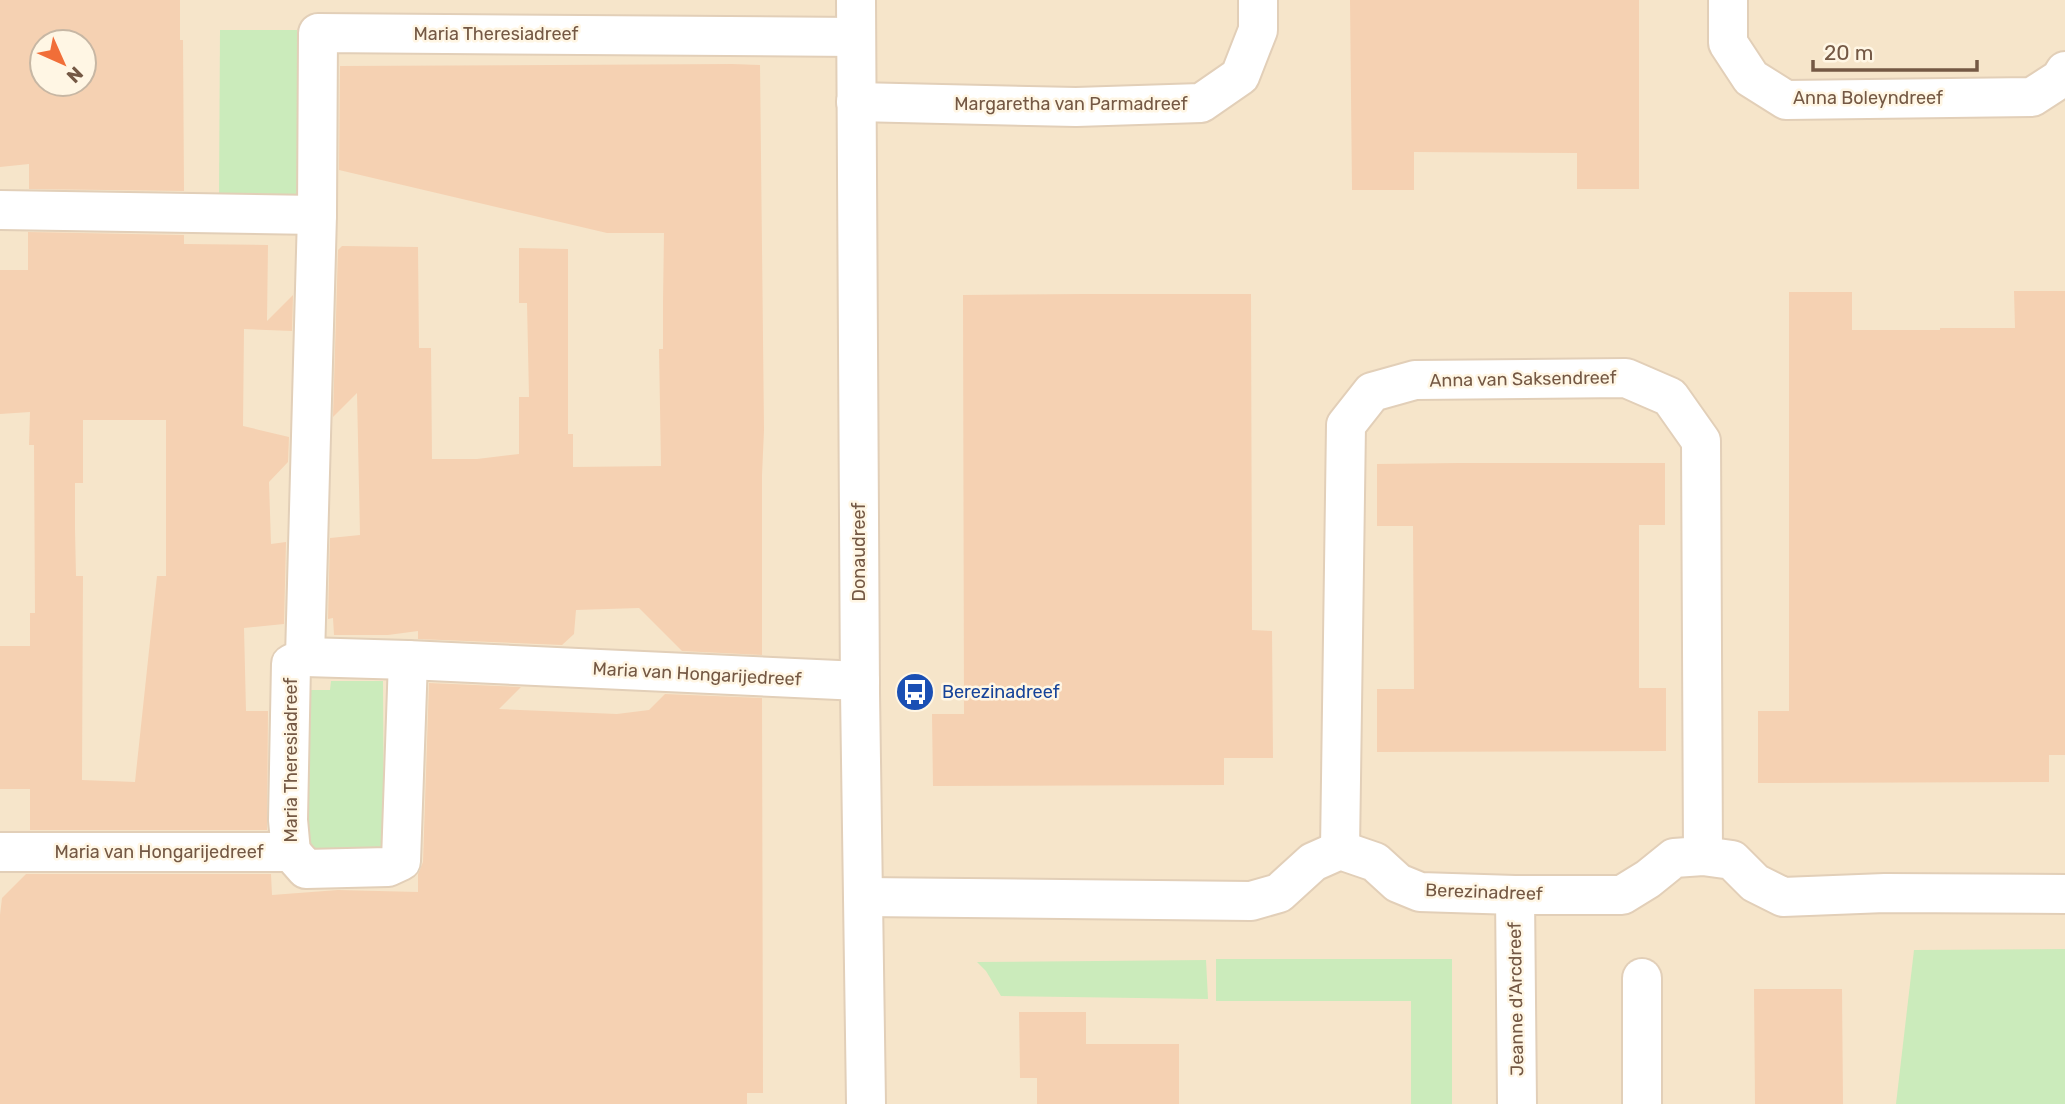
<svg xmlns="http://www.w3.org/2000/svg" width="2065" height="1104" viewBox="0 0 2065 1104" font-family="Rubik,sans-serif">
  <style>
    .residential { fill: #f6e5ca; fill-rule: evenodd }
    .green { fill: #cbebbb }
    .building { fill: #f5d1b2; fill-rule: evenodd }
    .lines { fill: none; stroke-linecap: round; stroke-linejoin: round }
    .minor-casing { stroke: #e2cfb8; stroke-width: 42 }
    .minor { stroke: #fff; stroke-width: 38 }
    .labels { text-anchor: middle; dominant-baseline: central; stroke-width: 5; stroke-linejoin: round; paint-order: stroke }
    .street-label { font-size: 18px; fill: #745844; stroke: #fff6e4 }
    .transit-label { font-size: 18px; fill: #164399; stroke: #fff6e4; text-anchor: start }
  </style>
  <rect width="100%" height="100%" fill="#fef3dc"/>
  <path class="residential" d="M0,0H2065V1104H0ZM42,42H84V84H42Z"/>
  <g class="green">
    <path d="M220,30H297V198L219,199Z"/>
    <path d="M331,681H383L384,850H305V690H330Z"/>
    <path d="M2065,949V1104H1896L1914,950Z"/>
    <path d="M1216,959H1452V1104H1411V1001H1216Z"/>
    <path d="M1206,960L1208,999L1001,996L986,971L977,962Z"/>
  </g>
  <g class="building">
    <path d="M0,0H180V40H183L184,191L29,189V164L0,167ZM42,42H84V84H42Z"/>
    <path d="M1350,0H1639V189H1577V153L1414,152V190H1352Z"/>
    <path d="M732,64L760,65L764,430L762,475V655L682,651L639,608L576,610L574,634L562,645L418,639V631L388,635H334L333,618L328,619L330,538L360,535L357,393L333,417L338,250L342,246L418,247L419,348H431L432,459H477L519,454V397H529L527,303H519V248L568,249V434H573V467L661,466L659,349H663V302L664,233H607L339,170L340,66Z"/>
    <path d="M28,232L184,235V244L268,245L267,321L293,295L292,331L244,329L243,426L289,437L288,462L269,482L271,544L286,542L284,624L244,628L246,711H268L267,830H30V789H0V646H30V613H35L34,445H29L30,412L0,414V270H28ZM83,420H166V576H157L135,782L82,780L83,576H76L75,529V483H83Z"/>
    <path d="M2014,291H2065V755H2049V782L1758,783V711H1789V292H1852V330H1940V328H2015Z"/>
    <path d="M1086,294H1251L1252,630L1272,631L1273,758H1224V785L933,786L932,714H964L963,295Z"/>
    <path d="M1458,463H1665V525H1639V688H1666V751L1377,752V689H1414L1413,526H1377V464Z"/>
    <path d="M429,683L521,687L499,709L617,714L649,710L665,694L762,698L763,1093H747V1104H0V915L2,898L26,874H271L272,895L338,890L418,892V874L423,862Z"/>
    <path d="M1754,989H1842L1843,1104H1755Z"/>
    <path d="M1019,1012H1086V1044H1179V1104H1037V1078H1020Z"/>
  </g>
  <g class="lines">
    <defs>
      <g id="minor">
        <path d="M856,0L860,692L866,1104"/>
        <path d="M1728,0V43L1751,78L1786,100L2032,97L2060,79L2065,71"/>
        <path d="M856,102L1076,107L1201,103L1240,76L1258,30V0"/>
        <path d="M0,210L317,215"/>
        <path d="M305,657L408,660L860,681"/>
        <path d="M1340,850L1346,425L1372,392L1415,380L1626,378L1670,397L1701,441L1703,856"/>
        <path d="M0,852H291L306,869L388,867L401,861L408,660"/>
        <path d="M291,852L288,820L291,664L305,657L317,215L318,33L856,37"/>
        <path d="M1515,895L1517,1104"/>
        <path d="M863,897L1251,901L1279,893L1313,862L1340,850L1375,862L1398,883L1420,892L1515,895H1622L1648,879L1674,858L1703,856L1732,860L1755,883L1783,897L1885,893L2065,894"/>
        <path d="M1642,1104V978"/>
      </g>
    </defs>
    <use href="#minor" class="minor-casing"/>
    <use href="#minor" class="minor"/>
  </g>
  <defs>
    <symbol id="bus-disc" viewBox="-11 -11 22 22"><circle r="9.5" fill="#1a4fb4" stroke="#fff6e4"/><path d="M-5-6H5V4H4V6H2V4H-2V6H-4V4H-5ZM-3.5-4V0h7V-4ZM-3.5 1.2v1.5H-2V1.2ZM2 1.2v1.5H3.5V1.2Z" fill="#fff"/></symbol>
  </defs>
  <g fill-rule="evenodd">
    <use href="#bus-disc" x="893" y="670" width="44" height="44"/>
  </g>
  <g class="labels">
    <g class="street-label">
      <text x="496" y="34">Maria Theresiadreef</text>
      <text x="1868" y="98">Anna Boleyndreef</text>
      <text x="1071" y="104">Margaretha van Parmadreef</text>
      <text transform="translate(1523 379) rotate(-1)">Anna van Saksendreef</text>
      <text transform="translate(859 552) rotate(-90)">Donaudreef</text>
      <text transform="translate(697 674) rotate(3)">Maria van Hongarijedreef</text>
      <text transform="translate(291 760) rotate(-90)">Maria Theresiadreef</text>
      <text x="159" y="852">Maria van Hongarijedreef</text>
      <text transform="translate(1484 892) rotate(2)">Berezinadreef</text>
      <text transform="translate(1516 999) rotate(-91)">Jeanne d'Arcdreef</text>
    </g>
    <g class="transit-label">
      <text x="942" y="692">Berezinadreef</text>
    </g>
  </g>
  <g transform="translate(63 63) rotate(135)"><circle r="33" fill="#fff6e4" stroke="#c7b7a4" stroke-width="2"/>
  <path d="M0-5L12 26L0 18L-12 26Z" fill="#f16e38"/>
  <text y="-10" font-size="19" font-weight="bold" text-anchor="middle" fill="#745844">N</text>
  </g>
  <path d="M1813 60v10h164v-10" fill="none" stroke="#745844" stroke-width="3.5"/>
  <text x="1824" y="60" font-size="21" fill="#745844" stroke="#fff6e4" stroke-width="5" paint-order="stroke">20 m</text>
</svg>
